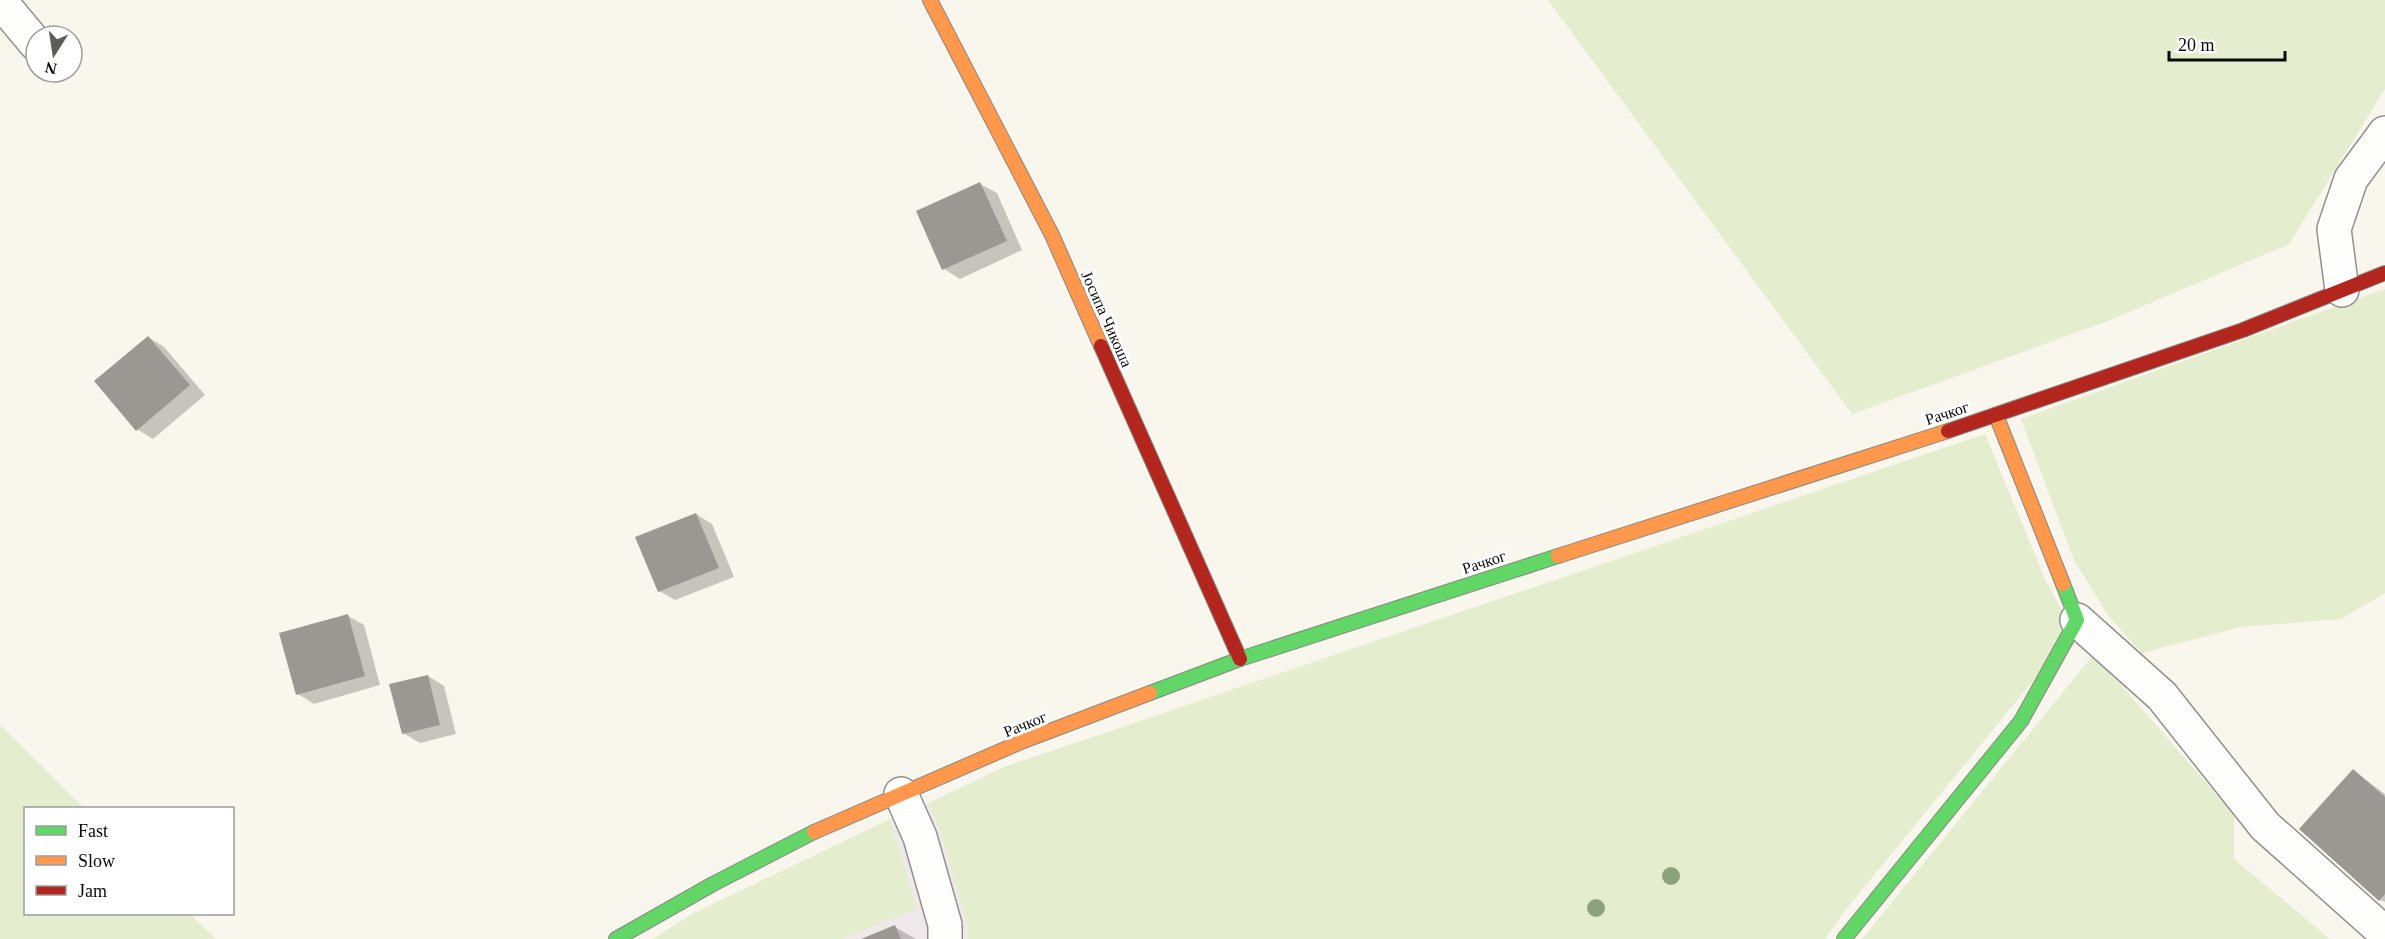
<svg xmlns="http://www.w3.org/2000/svg" width="2385" height="939" viewBox="0 0 2385 939" font-family="Georgia,serif">
  <style>
    .industrial { fill: #efe9eb }
    .green { fill: #e4edce }
    .shadow { fill: #0003 }
    .building { fill: #9b9894 }
    .lines { fill: none; stroke-linecap: round; stroke-linejoin: round }
    .street-casing { stroke: #92908c; stroke-width: 36 }
    .fast-casing { stroke: #888783; stroke-width: 16 }
    .slow-casing { stroke: #888783; stroke-width: 16 }
    .jam-casing { stroke: #888783; stroke-width: 16 }
    .street { stroke: #fefefc; stroke-width: 33 }
    .fast { stroke: #63d668; stroke-width: 14 }
    .slow { stroke: #ff974d; stroke-width: 14 }
    .jam { stroke: #b3261e; stroke-width: 14 }
    .tree { fill: #8ba27c }
    .labels { text-anchor: middle; dominant-baseline: central; stroke-width: 6; stroke-linejoin: round; paint-order: stroke }
    .street-label { font-size: 16px; fill: #0a0a0a; stroke: #fff }
  </style>
  <rect width="100%" height="100%" fill="#f9f6ed"/>
  <path class="industrial" d="M928,803L941,832L968,928V939H842L917,909L890,819Z"/>
  <g class="green">
    <path d="M1548,0H2385V89L2289,244L2108,321L1852,414Z"/>
    <path d="M2385,289V593L2341,619L2241,627L2142,653L2109,617L2074,560L2021,419Z"/>
    <path d="M1985,434L2045,579L2073,632L1844,912L1825,939H968V928L941,832L928,803L1004,767Z"/>
    <path d="M2094,654L2234,815V859L2330,939H1862Z"/>
    <path d="M0,725L84,808H26V914H190L216,939H0Z"/>
    <path d="M890,819L917,909L842,939H653L692,914Z"/>
  </g>
  <g class="shadow">
    <path d="M980,184L997,193L1022,250L960,279L944,269L918,212Z"/>
    <path d="M148,337L164,347L205,395L153,439L137,429Z"/>
    <path d="M696,514L712,524L734,577L675,600L659,591Z"/>
    <path d="M348,616L364,625L380,685L314,704L298,694Z"/>
    <path d="M428,676L444,686L456,734L420,743L403,733Z"/>
    <path d="M2354,771L2385,794V902L2380,900Z"/>
    <path d="M895,927L916,939H865Z"/>
  </g>
  <g class="building">
    <path d="M980,182L1007,241L942,270L916,211Z"/>
    <path d="M148,336L190,385L136,431L94,381Z"/>
    <path d="M696,513L719,568L658,592L635,537Z"/>
    <path d="M348,614L365,676L296,695L279,633Z"/>
    <path d="M428,675L440,725L402,734L389,684Z"/>
    <path d="M2353,769L2385,797V894L2379,901L2299,829Z"/>
    <path d="M895,925L901,939H861Z"/>
  </g>
  <g class="lines">
    <defs>
      <g id="street">
        <path d="M0,1L36,44"/>
        <path d="M2342,290L2334,229L2351,179L2385,133"/>
        <path d="M2077,620L2162,696L2265,826L2385,933"/>
        <path d="M901,794L920,837L945,925V939"/>
      </g>
      <g id="fast">
        <path d="M1150,693L1240,659L1558,556"/>
        <path d="M616,939L713,884L814,832"/>
        <path d="M1844,939L2021,721L2077,620L2063,584"/>
      </g>
      <g id="slow">
        <path d="M930,0L1052,235L1101,346"/>
        <path d="M1996,415L2063,584"/>
        <path d="M1558,556L1948,431"/>
        <path d="M814,832L1021,742L1150,693"/>
      </g>
      <g id="jam">
        <path d="M1101,346L1240,659"/>
        <path d="M1948,431L2243,330L2385,273"/>
      </g>
    </defs>
    <use href="#street" class="street-casing"/>
    <use href="#fast" class="fast-casing"/>
    <use href="#slow" class="slow-casing"/>
    <use href="#jam" class="jam-casing"/>
    <use href="#street" class="street"/>
    <use href="#fast" class="fast"/>
    <use href="#slow" class="slow"/>
    <use href="#jam" class="jam"/>
  </g>
  <g class="tree">
    <circle cx="1671" cy="876" r="9"/>
    <circle cx="1596" cy="908" r="9"/>
  </g>
  <g class="labels">
    <g class="street-label">
      <text transform="translate(1107 319) rotate(66)">Јосипа Чикоша</text>
      <text transform="translate(1947 413) rotate(-18)">Рачког</text>
      <text transform="translate(1484 562) rotate(-18)">Рачког</text>
      <text transform="translate(1025 724) rotate(-22)">Рачког</text>
    </g>
  </g>
  <rect x="24" y="807" width="210" height="108" fill="#ffffff" stroke="#9d9d9d" stroke-width="1.5"/>
  <rect x="36" y="826" width="30" height="9" fill="#63d668" stroke="#9d9d9d" stroke-width="1.5"/>
  <text x="78" y="837" font-size="18" fill="#0a0a0a">Fast</text>
  <rect x="36" y="856" width="30" height="9" fill="#ff974d" stroke="#9d9d9d" stroke-width="1.5"/>
  <text x="78" y="867" font-size="18" fill="#0a0a0a">Slow</text>
  <rect x="36" y="886" width="30" height="9" fill="#b3261e" stroke="#9d9d9d" stroke-width="1.5"/>
  <text x="78" y="897" font-size="18" fill="#0a0a0a">Jam</text>
  <g transform="translate(54 54) rotate(192)"><circle r="28" fill="#ffffff" stroke="#9d9d9d" stroke-width="1.5"/>
  <path d="M0-4.5L10 22L0 15L-10 22Z" fill="#5e5d59"/>
  <text y="-9" font-size="16" font-weight="bold" text-anchor="middle" fill="#0a0a0a">N</text>
  </g>
  <path d="M2169 51v9h116v-9" fill="none" stroke="#0a0a0a" stroke-width="3"/>
  <text x="2178" y="51" font-size="18" fill="#0a0a0a" stroke="#ffffff" stroke-width="4.5" paint-order="stroke">20 m</text>
</svg>
